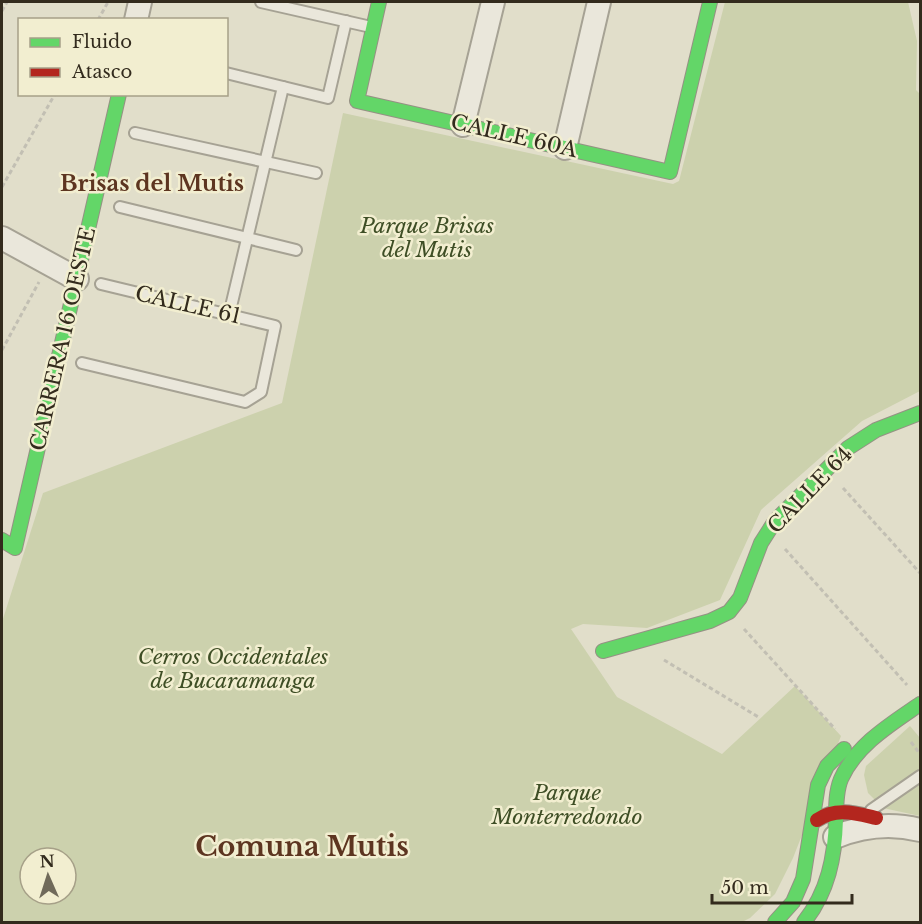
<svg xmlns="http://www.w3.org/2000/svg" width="922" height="924" viewBox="0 0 922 924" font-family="'Libre Baskerville',serif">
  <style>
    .green { fill: #ccd1ad; fill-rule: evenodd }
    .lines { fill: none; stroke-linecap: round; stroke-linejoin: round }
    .lane-casing { stroke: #a6a294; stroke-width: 14 }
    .street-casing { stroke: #a6a294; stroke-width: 26 }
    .fast-casing { stroke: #959184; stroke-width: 16 }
    .jam-casing { stroke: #959184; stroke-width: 16 }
    .path { stroke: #c2bfb3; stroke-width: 3; stroke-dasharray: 4.5 3; stroke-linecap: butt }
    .lane { stroke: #eae7db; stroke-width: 10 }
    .street { stroke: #eae7db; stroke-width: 22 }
    .fast { stroke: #63d668; stroke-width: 14 }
    .jam { stroke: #b3261e; stroke-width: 14 }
    .labels { text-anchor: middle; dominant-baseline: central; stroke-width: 5; stroke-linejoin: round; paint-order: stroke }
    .street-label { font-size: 21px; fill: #332b1d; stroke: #f2eed0 }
    .park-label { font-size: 21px; font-style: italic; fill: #3e4e25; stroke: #f2eed0 }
    .neighbourhood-label { font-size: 22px; font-weight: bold; fill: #5d3520; stroke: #f2eed0 }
    .district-label { font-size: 27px; font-weight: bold; fill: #5d3520; stroke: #f2eed0 }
  </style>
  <rect width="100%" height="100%" fill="#e1deca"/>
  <g class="green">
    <path d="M725,2H908L917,41L916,90L920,94V391L862,421L761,510L720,600L647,628L583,624L571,629L617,697L722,754L795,686L841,736L793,858L775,894L750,918L742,922H2V622L43,493L282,403L343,113L673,184L679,181ZM30,858H66V894H30Z"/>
    <path d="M910,726L920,738V816L883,808L868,793L864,775L866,766Z"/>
  </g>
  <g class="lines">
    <defs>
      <g id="lane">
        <path d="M261,2L371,27"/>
        <path d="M226,73L328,98L346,21"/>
        <path d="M135,133L316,173"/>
        <path d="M120,207L296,250"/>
        <path d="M229,315L283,87"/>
        <path d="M82,363L245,402L261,392L275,326L101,284"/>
        <path d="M871,810L920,776"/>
      </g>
      <g id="street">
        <path d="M136,20L140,2"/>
        <path d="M463,125L493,2"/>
        <path d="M565,148L599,2"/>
        <path d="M2,238L77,279"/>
        <path d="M835,837C862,826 892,823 920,830"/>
      </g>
      <g id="fast">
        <path d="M379,2L357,101L670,172L710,2"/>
        <path d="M2,540L15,548L119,94"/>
        <path d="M603,651L710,621L729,612L740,598L761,543L775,521L848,448L876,430L920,413"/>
        <path d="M775,922L793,902L803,879L818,785L827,766L844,749"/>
        <path d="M804,922C828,892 835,857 836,819C836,806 836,791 841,779C856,745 891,724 920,704"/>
      </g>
      <path id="jam" d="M817,820C836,807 855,813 876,818"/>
    </defs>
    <use href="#lane" class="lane-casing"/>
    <use href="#street" class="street-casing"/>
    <use href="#fast" class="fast-casing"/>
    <use href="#jam" class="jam-casing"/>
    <g class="path">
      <path d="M2,11L7,2"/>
      <path d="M98,20L108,2"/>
      <path d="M2,187L55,94"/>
      <path d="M2,350L39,282"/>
      <path d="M843,488L920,573"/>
      <path d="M785,549L907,685"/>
      <path d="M744,629L835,729"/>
      <path d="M664,660L760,718"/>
      <path d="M911,742L920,754"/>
    </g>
    <use href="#lane" class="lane"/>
    <use href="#street" class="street"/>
    <use href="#fast" class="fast"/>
    <use href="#jam" class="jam"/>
  </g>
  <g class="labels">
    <g class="street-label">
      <text transform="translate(514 136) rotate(13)">CALLE 60A</text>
      <text transform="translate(188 305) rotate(13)">CALLE 61</text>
      <text transform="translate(63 339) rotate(-77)">CARRERA 16 OESTE</text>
      <text transform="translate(810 490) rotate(-46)">CALLE 64</text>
    </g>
    <g class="park-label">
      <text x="427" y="226">Parque Brisas<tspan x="427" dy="24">del Mutis</tspan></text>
      <text x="233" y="657">Cerros Occidentales<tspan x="233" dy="24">de Bucaramanga</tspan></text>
      <text x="567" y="793">Parque<tspan x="567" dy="24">Monterredondo</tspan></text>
    </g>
    <g class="neighbourhood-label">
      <text x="152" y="183">Brisas del Mutis</text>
    </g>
    <g class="district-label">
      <text x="302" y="846">Comuna Mutis</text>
    </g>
  </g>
  <rect width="922" height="924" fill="none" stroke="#332b1d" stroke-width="6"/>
  <rect x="18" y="18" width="210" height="78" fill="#f2eed0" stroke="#a6a088" stroke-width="1.5"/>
  <rect x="30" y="38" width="30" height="9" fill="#63d668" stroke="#a6a088" stroke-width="1.5"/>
  <text x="72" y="48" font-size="18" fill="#332b1d">Fluido</text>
  <rect x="30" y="68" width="30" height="9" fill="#b3261e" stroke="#a6a088" stroke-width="1.5"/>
  <text x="72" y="78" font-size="18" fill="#332b1d">Atasco</text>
  <g transform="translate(48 876) rotate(357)"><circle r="28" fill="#f2eed0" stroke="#a6a088" stroke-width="1.5"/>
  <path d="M0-4.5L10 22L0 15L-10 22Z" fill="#706a5a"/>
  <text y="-9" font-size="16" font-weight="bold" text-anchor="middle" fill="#332b1d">N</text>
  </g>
  <path d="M712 894v9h140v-9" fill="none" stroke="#332b1d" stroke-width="3"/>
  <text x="721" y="894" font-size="18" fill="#332b1d" stroke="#f2eed0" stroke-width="4.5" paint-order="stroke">50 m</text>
</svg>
